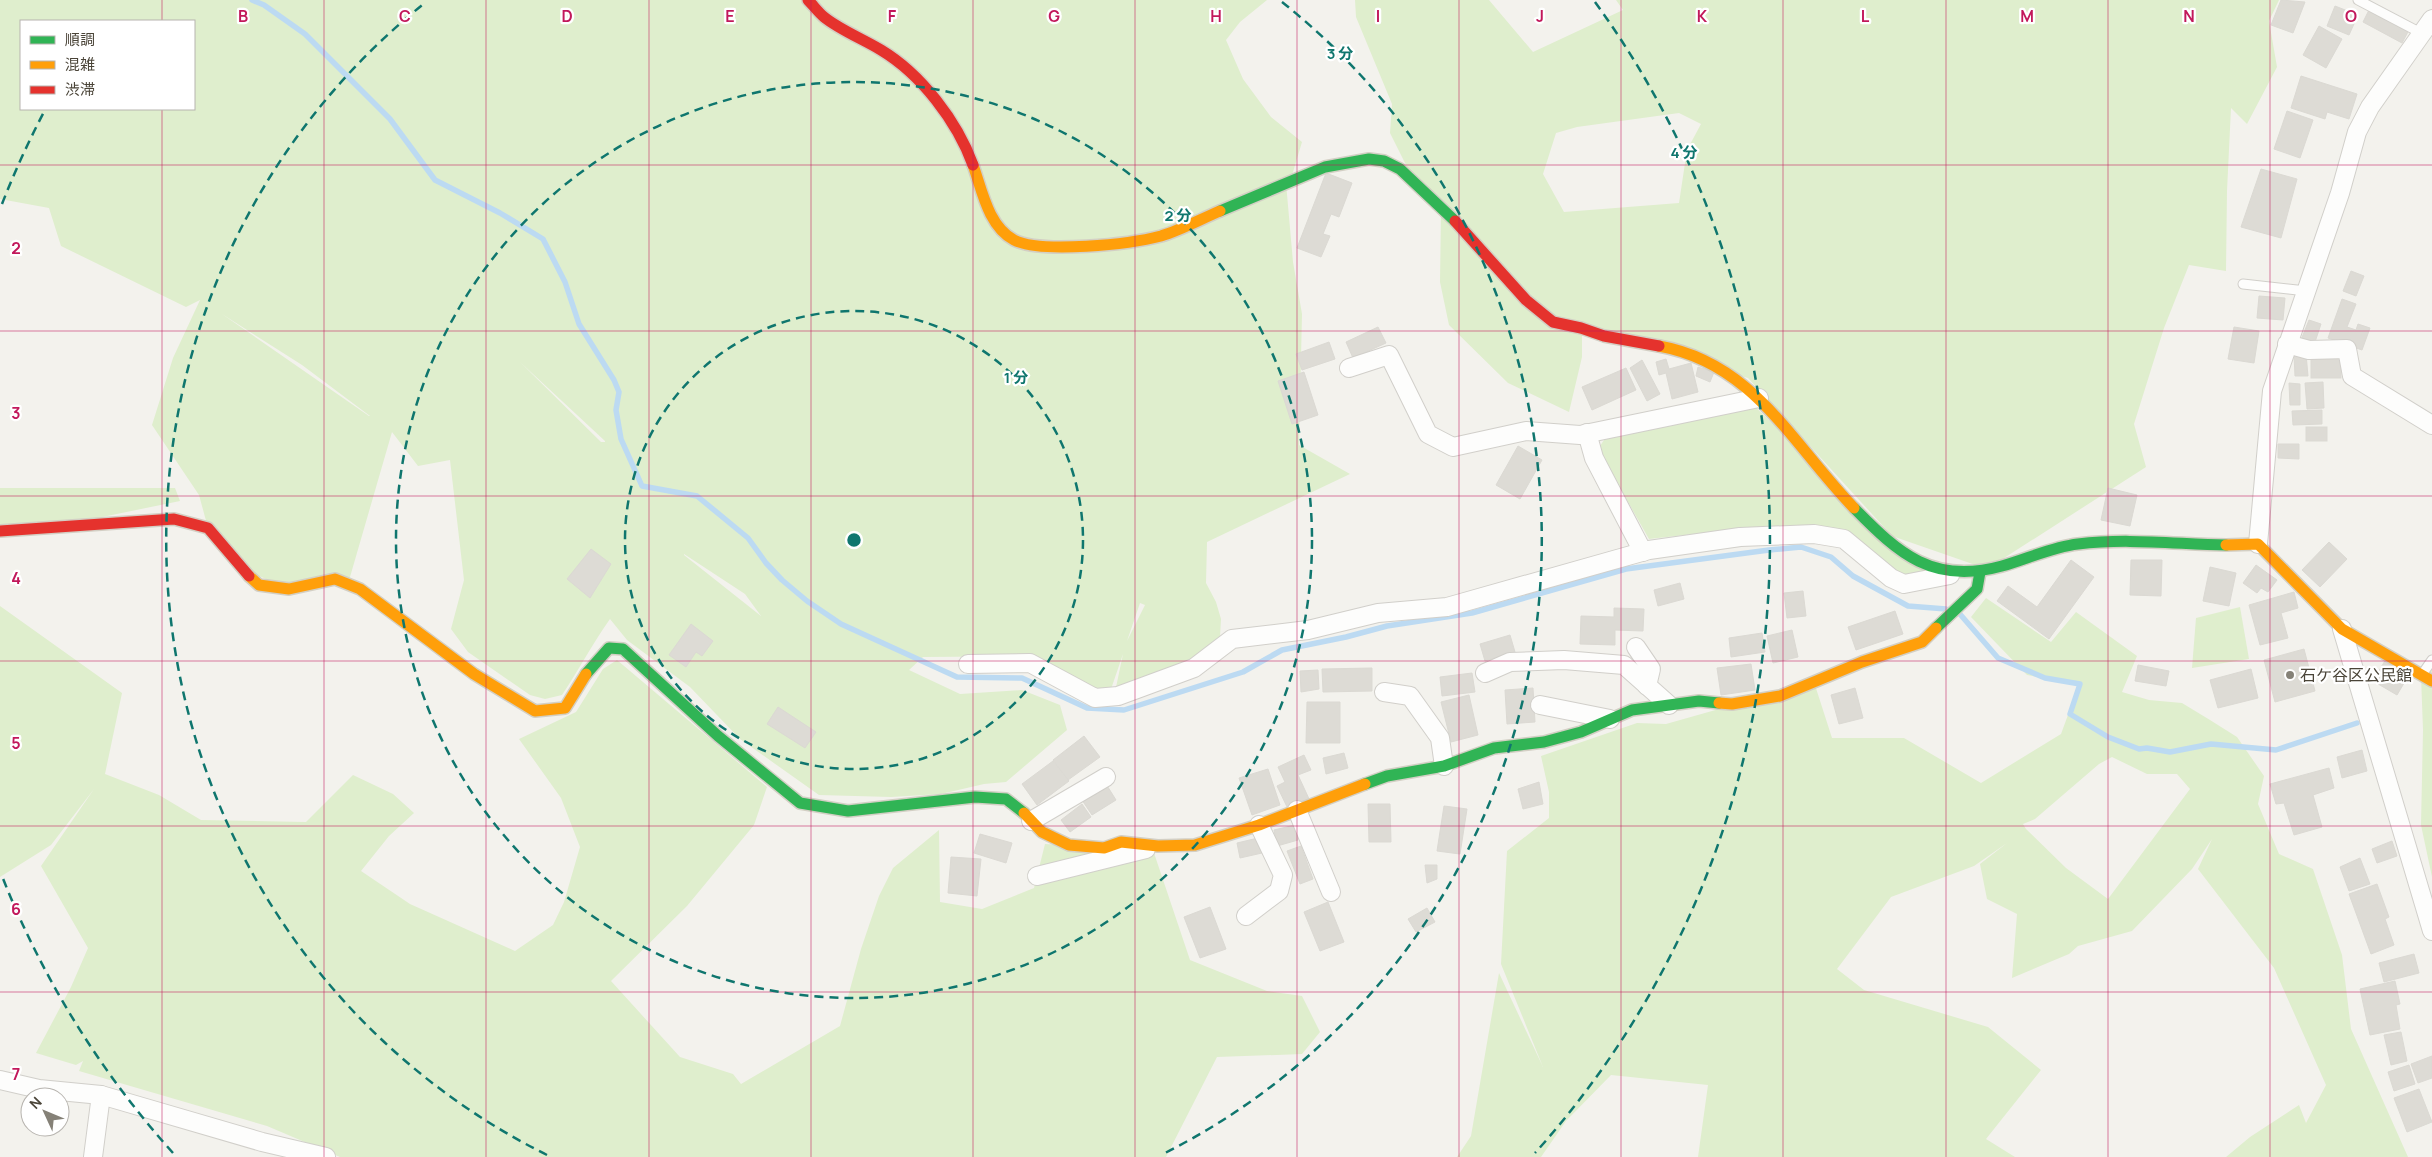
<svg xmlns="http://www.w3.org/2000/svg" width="2432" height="1157" viewBox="0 0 2432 1157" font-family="Manrope,'Noto Sans JP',sans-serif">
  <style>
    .green { fill: #dfeecd; fill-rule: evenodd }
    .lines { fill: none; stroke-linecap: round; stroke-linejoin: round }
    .stream { stroke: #bcdaf2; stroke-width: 5.5 }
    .building { fill: #dddbd5; stroke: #dbd9d3 }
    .lane-casing { stroke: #d1cfca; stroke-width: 11 }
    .street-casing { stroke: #d1cfca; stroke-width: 20 }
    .fast-casing { stroke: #d3cfc4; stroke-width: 14 }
    .slow-casing { stroke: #d3cfc4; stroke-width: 14 }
    .jam-casing { stroke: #d3cfc4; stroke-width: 14 }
    .lane { stroke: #fdfdfc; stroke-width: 9 }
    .street { stroke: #fdfdfc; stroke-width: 18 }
    .fast { stroke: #30b455; stroke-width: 11 }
    .slow { stroke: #ff9f0a; stroke-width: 11 }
    .jam { stroke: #e5322d; stroke-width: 11 }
    .grid { fill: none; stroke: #c2185b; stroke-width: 1; stroke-opacity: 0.55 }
    .ring { fill: none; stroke: #0f766e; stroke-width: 2.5; stroke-dasharray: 9 6 }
    .poi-dot { fill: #858177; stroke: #fff; stroke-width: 2 }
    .labels { text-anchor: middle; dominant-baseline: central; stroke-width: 4.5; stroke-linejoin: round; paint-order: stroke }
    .poi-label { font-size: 16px; fill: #4a4438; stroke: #fff; text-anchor: start }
    .grid-label { font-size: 16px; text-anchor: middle; font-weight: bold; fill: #c2185b; stroke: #fff; stroke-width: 4.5; stroke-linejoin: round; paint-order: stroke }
    .centre { fill: #0f766e; stroke: #fff; stroke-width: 2.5 }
    .ring-label { font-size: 15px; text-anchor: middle; font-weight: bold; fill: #0f766e; stroke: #fff; stroke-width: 4.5; stroke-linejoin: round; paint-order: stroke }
  </style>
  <rect width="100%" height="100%" fill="#f3f2ed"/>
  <g class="green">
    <path d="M0,0H1267L1240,22L1226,40L1243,79L1271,117L1302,142L1290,182L1286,183L1293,262L1302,314L1299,445L1350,474L1207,542L1206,583L1216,602L1221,619L1220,637L1197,662L1115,692L1123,654L1109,695L1032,656L923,657L909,670L960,694L1022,690L1060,705L1067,730L1006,782L984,784L941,794L891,797L819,795L740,739L690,687L627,640L610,619C592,644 579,670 562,695L545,699L530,695L468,652L451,629L464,580L450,460L418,466L392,432L350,577L289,589L241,568L208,528L199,495L152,425L173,358L200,300L186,307L61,246L49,208L0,199ZM21,21H194V109H21ZM222,314L302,365L370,416H369ZM520,362L605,441V442H601ZM684,554L745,594L761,616L684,555ZM1140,603L1145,605L1127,641Z"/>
    <path d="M1355,0H1489L1533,52L1623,10L1616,0H2279L2269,21L2277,67L2247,124L2231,108L2227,191L2226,271L2189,265L2164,328L2134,424L2146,467L1987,569L1892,536L1748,378L1582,329V357L1569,412L1508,383L1449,325L1440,282L1441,212L1411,175L1390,133L1392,104L1356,17ZM1679,113L1701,124L1687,150L1679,203L1564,212L1543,174L1556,133L1577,127Z"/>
    <path d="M1751,403L1934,576L1891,578L1845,533L1757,536L1729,530L1649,539L1598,449L1610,431Z"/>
    <path d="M0,488H175L180,501L0,538Z"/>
    <path d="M1986,598L2051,642L2076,612L2137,656L2122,692L2149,700L2182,703L2210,720L2237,737L2264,776L2258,804L2279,854L2313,869L2342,955L2351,1029L2408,1157H2226L2250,1137L2299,1105L2306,1123L2326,1085L2274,968L2198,869L2212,839L2192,869L2132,931L2078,946L2069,954L2012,978L2017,914L1987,899L1980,864L2007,843L1974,866L1891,897L1837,969L1864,990L1988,1027L2041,1070L1986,1139L2015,1157H1698L1708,1085L1611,1075L1566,1121L1541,1157H1457L1471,1136L1499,973L1543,1067L1501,964L1507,851L1549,818V792L1541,756L1637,723L1666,724L1814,682L1832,738H1904L1981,783L2061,734L2079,685H2082L2027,675L1971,617ZM2112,757L2147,774H2177L2190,789L2108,899L2066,868L2026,829L2023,824L2035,819L2099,764Z"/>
    <path d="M0,606L122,693L105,774L159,795L201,820L306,822L353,775L393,794L414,813L389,836L361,871L410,904L515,951L553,925L564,902L580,847L561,798L519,739L576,712L603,669L617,660L767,787L754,825L687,906L611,981L680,1057L733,1074L741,1084L840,1026L861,949L879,896L893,868L939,830L940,902L982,909L1034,888L1045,844L1153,850L1190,960L1267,991L1302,996L1320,1032L1302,1054L1217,1057L1166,1157H340L267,1126L79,1071L83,1061L76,1065L36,1053L71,987L88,948L41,866L94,789L51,845L0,877Z"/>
    <path d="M2240,607L2249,659L2192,668L2196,618Z"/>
    <path d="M2432,657V877L2421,825L2423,730L2421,676Z"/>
  </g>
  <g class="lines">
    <g class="stream">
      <path d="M252,0L264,5L305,34L390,119L435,180L500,213L543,239L565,282L579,324L614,380L619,392L616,410L621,439L642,486L697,496L748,538L766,563L782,580L807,601L841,624L957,677L1022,678L1087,708L1124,710L1243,672L1282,650L1346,637L1387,626L1472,613L1626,569L1769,550L1801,547L1831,557L1853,576L1908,606L1946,609"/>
      <path d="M1959,613L1998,658L2045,678L2080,684L2070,714L2108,737L2139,749L2147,748L2170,752L2211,744L2276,750L2357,723"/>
    </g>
  </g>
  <g class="building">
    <path d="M2281,0L2305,2L2293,33L2271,25Z"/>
    <path d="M2335,6L2358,15L2349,35L2327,26Z"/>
    <path d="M2370,8L2409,30L2402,43L2363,22Z"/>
    <path d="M2319,26L2342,39L2326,68L2303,55Z"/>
    <path d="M2301,76L2357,94L2349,119L2327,112L2325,119L2291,108Z"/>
    <path d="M2287,111L2313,120L2300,158L2274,149Z"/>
    <path d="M2261,169L2297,179L2281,238L2241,227Z"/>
    <path d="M1326,173L1352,183L1339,217L1331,214L1323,234L1330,236L1321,257L1297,248Z"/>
    <path d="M2351,271L2364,276L2356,296L2343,291Z"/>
    <path d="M2259,296L2285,298L2283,320L2257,318Z"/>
    <path d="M2342,299L2356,304L2347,327L2356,330L2358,324L2370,328L2362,350L2328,338Z"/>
    <path d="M2309,320L2321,324L2314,345L2301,340Z"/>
    <path d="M1378,327L1386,343L1353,358L1346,342Z"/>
    <path d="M2234,327L2259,331L2254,363L2228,359Z"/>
    <path d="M1329,342L1335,359L1302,370L1296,354Z"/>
    <path d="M2306,354L2308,376H2295L2294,355Z"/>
    <rect x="2311" y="356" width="30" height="22"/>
    <path d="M1666,359L1669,369L1691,363L1698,392L1672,399L1666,373L1659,375L1656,362Z"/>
    <path d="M1642,360L1660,394L1647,401L1630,368Z"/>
    <path d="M1698,367L1714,372L1710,382L1696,376Z"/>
    <path d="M1626,368L1636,390L1592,410L1582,387Z"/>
    <path d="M1304,372L1318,415L1292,424L1278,381Z"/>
    <path d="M2323,382L2324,408L2307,409L2305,383Z"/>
    <path d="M2289,383L2300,384V405H2290Z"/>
    <path d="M2322,410V424L2293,425L2292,411Z"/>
    <rect x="2306" y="427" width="21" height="14"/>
    <path d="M2278,444H2299V459L2278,458Z"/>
    <path d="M1518,446L1542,460L1520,499L1496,485Z"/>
    <path d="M2108,488L2137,495L2130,526L2101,520Z"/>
    <path d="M2329,542L2347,559L2320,587L2302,570Z"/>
    <path d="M591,549L611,564L590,598L567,579Z"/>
    <path d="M2071,560L2094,577L2049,639L1997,601L2008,586L2037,607Z"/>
    <path d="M2131,560H2162L2161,596L2130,595Z"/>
    <path d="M2256,565L2277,580L2268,592L2261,588L2257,593L2243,583Z"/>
    <path d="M2210,567L2236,573L2229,606L2203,601Z"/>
    <path d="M1680,583L1684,599L1658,606L1654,590Z"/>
    <path d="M1803,591L1806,616L1787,618L1784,593Z"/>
    <path d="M2294,592L2298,608L2281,613L2288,638L2260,645L2249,605Z"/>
    <path d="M1614,608L1644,609L1643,631L1615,630V645L1580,644L1581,616L1614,617Z"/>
    <path d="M1895,611L1903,634L1856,650L1848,627Z"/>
    <path d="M691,624L713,641L702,656L696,652L686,667L669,655Z"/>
    <path d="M1792,630L1798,657L1773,663L1767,636Z"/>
    <path d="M1762,633L1765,652L1731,657L1729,638Z"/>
    <path d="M1510,635L1515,652L1485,661L1480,644Z"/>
    <path d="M2304,649L2315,691L2275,702L2264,660Z"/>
    <path d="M2386,659L2410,673L2397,695L2373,681Z"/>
    <path d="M1751,664L1755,690L1721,695L1717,668Z"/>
    <path d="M2138,665L2169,671L2166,686L2135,681Z"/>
    <path d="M1372,668V691L1323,692L1322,669Z"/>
    <path d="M2251,669L2258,698L2218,708L2210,680Z"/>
    <path d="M1318,670L1319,689L1301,692L1300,671Z"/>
    <path d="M1472,673L1475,692L1442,696L1440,677Z"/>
    <path d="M1533,688L1535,722L1507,724L1505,690Z"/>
    <path d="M1855,688L1863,718L1839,724L1831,695Z"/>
    <path d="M1469,695L1478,735L1451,742L1441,702Z"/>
    <path d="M1307,702H1340V743H1306Z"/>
    <path d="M778,707L816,732L805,748L767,724Z"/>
    <path d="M1084,736L1100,757L1068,780L1053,760Z"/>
    <path d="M2362,750L2367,771L2342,778L2337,757Z"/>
    <path d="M1344,753L1348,768L1326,774L1323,758Z"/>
    <path d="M1304,755L1311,770L1298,775L1310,801L1289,811L1277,786L1285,782L1278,767Z"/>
    <path d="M1053,761L1069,781L1037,805L1022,784Z"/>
    <path d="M2329,768L2334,788L2313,795L2322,827L2294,835L2284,803L2276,804L2270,784Z"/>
    <path d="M1268,769L1280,805L1252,815L1239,778Z"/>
    <path d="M1539,782L1543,804L1523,809L1518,789Z"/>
    <path d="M1106,784L1116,800L1092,815L1082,800Z"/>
    <path d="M1082,804L1091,817L1070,832L1061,820Z"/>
    <path d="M1368,804H1390L1391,842H1369Z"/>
    <path d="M1444,806L1467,809L1460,854L1437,851Z"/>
    <path d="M1295,825L1298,840L1277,846L1274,830Z"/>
    <path d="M980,834L1012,843L1006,863L974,853Z"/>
    <path d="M1258,838L1262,853L1240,858L1237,843Z"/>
    <path d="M2392,841L2397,856L2377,863L2372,849Z"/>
    <path d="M1301,846L1313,879L1300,884L1287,851Z"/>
    <path d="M951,857L981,859L977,896L948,893Z"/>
    <path d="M2360,858L2370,884L2349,891L2340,867Z"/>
    <path d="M1425,865H1437V879L1427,883Z"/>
    <path d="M2377,884L2389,917L2385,919L2394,945L2371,954L2349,894Z"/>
    <path d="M1328,902L1344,942L1320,951L1304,912Z"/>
    <path d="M1210,907L1226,949L1200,958L1184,917Z"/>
    <path d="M1427,908L1435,922L1416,932L1408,919Z"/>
    <path d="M2414,954L2419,973L2384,982L2379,963Z"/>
    <path d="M2395,981L2400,1004L2396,1005L2400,1029L2370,1035L2360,989Z"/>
    <path d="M2401,1032L2407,1061L2391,1065L2384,1035Z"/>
    <path d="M2432,1056V1078L2418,1083L2411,1064Z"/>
    <path d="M2409,1065L2415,1084L2394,1091L2388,1072Z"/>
    <path d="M2419,1089L2432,1122L2407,1132L2394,1098Z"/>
  </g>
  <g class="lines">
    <defs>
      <g id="lane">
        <path d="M2358,0L2421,33"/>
        <path d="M2243,284L2306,291"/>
        <path d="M2423,673L2432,660"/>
      </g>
      <g id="street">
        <path d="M2287,344L2309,350L2347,349L2352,376L2432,425"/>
        <path d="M1349,368L1389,355L1428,434L1453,447L1526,431L1580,435L1759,398"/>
        <path d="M1587,433L1594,458L1643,552"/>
        <path d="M2258,544L2272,391L2340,193L2357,132L2370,107L2432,19"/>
        <path d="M2342,629L2432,931"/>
        <path d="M1636,647L1651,669L1647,686"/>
        <path d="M968,664L1030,663L1095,698L1118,696L1194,668L1232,639L1308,630L1378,613L1447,607L1649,550L1740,537L1814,534L1844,539L1891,578L1904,584L1950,575"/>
        <path d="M1485,673L1510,662L1564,660L1624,665L1669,705"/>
        <path d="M1384,692L1410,696L1440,738L1444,766"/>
        <path d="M1540,705L1610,719"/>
        <path d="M1297,810L1331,892"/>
        <path d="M1031,821L1106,777"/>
        <path d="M1037,876L1146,849"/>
        <path d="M1246,916L1279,891L1283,875L1259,825"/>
        <path d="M0,1080L39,1089L101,1095L262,1142L326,1157"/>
        <path d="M93,1157L101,1095"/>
      </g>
      <g id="fast">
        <path d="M1220,211L1325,167L1369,159L1384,161L1400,169L1455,221"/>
        <path d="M1854,508C1899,554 1933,585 2002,566C2027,559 2052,547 2078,544C2127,538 2176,544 2226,545"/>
        <path d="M1936,628L1977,589L1980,572"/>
        <path d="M586,674L609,648L623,649L718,736L800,803L848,811L975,797L1006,799L1024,813"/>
        <path d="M1365,784L1387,776L1444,766L1494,748L1544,742L1581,732L1632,710L1699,701L1719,703"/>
      </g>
      <g id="slow">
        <path d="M973,165C982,190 988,226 1014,240C1041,254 1131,244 1161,236C1181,230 1201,219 1220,211"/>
        <path d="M1659,346C1754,363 1792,444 1854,508"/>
        <path d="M2226,545L2258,544L2342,629L2432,681"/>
        <path d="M249,576L259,585L289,589L335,579L360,589L474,674L535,711L565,708L586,674"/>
        <path d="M1719,703L1732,704L1780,696L1862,662L1922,642L1936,628"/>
        <path d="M1024,813L1042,832L1069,845L1104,848L1121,842L1158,846L1195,845L1259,825L1365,784"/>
      </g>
      <g id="jam">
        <path d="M808,0C813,5 818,12 824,17C840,30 863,39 881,50C921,74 957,121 973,165"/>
        <path d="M1455,221L1526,300L1553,322L1581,328L1604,336L1659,346"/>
        <path d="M0,531L174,519L208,528L249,576"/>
      </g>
    </defs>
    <use href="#lane" class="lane-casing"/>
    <use href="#street" class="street-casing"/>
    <use href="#fast" class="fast-casing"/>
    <use href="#slow" class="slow-casing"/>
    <use href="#jam" class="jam-casing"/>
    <use href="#lane" class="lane"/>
    <use href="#street" class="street"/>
    <use href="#fast" class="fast"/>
    <use href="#slow" class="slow"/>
    <use href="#jam" class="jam"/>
  </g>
  <path class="grid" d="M162,0V21M324,0V1157M486,0V1157M649,0V1157M811,0V1157M973,0V1157M1135,0V1157M1297,0V1157M1459,0V1157M1621,0V1157M1783,0V1157M1946,0V1157M2108,0V1157M2270,0V1157M162,109V1157M0,165H2432M0,331H2432M0,496H2432M0,661H2432M0,826H2432M0,992H2432"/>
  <g class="ring">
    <circle cx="854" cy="540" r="229"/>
    <circle cx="854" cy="540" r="458"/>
    <path d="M547 1155A687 687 0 0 1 426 2M1282 2A687 687 0 0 1 1161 1155"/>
    <path d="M173 1153A916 916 0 0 1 2 876M2 204A916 916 0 0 1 45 110M1595 2A916 916 0 0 1 1535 1153"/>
  </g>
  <circle class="poi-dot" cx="2290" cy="675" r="5"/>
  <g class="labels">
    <g class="poi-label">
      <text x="2300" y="675">石ケ谷区公民館</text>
    </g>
  </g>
  <g class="grid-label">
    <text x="243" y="22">B</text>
    <text x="405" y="22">C</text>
    <text x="567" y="22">D</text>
    <text x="730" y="22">E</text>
    <text x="892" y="22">F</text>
    <text x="1054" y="22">G</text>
    <text x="1216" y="22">H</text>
    <text x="1378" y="22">I</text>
    <text x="1540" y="22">J</text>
    <text x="1702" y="22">K</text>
    <text x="1865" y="22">L</text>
    <text x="2027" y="22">M</text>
    <text x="2189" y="22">N</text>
    <text x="2351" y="22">O</text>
    <text x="16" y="254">2</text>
    <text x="16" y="419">3</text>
    <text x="16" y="584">4</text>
    <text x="16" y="749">5</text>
    <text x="16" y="915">6</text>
    <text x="16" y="1080">7</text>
  </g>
  <circle cx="854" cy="540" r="8" class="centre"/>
  <g class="ring-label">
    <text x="1340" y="59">3 分</text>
    <text x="1684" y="158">4 分</text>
    <text x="1178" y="221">2 分</text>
    <text x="1016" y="383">1 分</text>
  </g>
  <rect x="20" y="20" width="175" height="90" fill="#ffffff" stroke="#b7b4af"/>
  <rect x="30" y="36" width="25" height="8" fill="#30b455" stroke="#b7b4af"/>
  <text x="65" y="45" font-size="15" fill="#4a4438">順調</text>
  <rect x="30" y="61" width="25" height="8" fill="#ff9f0a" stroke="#b7b4af"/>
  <text x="65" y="70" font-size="15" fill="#4a4438">混雑</text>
  <rect x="30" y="86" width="25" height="8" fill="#e5322d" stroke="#b7b4af"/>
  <text x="65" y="95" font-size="15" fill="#4a4438">渋滞</text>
  <g transform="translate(45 1112) rotate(314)"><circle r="24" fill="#ffffff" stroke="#b7b4af"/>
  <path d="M0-4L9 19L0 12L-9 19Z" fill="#858177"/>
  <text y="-8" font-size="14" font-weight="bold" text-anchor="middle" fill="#4a4438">N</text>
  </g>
</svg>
